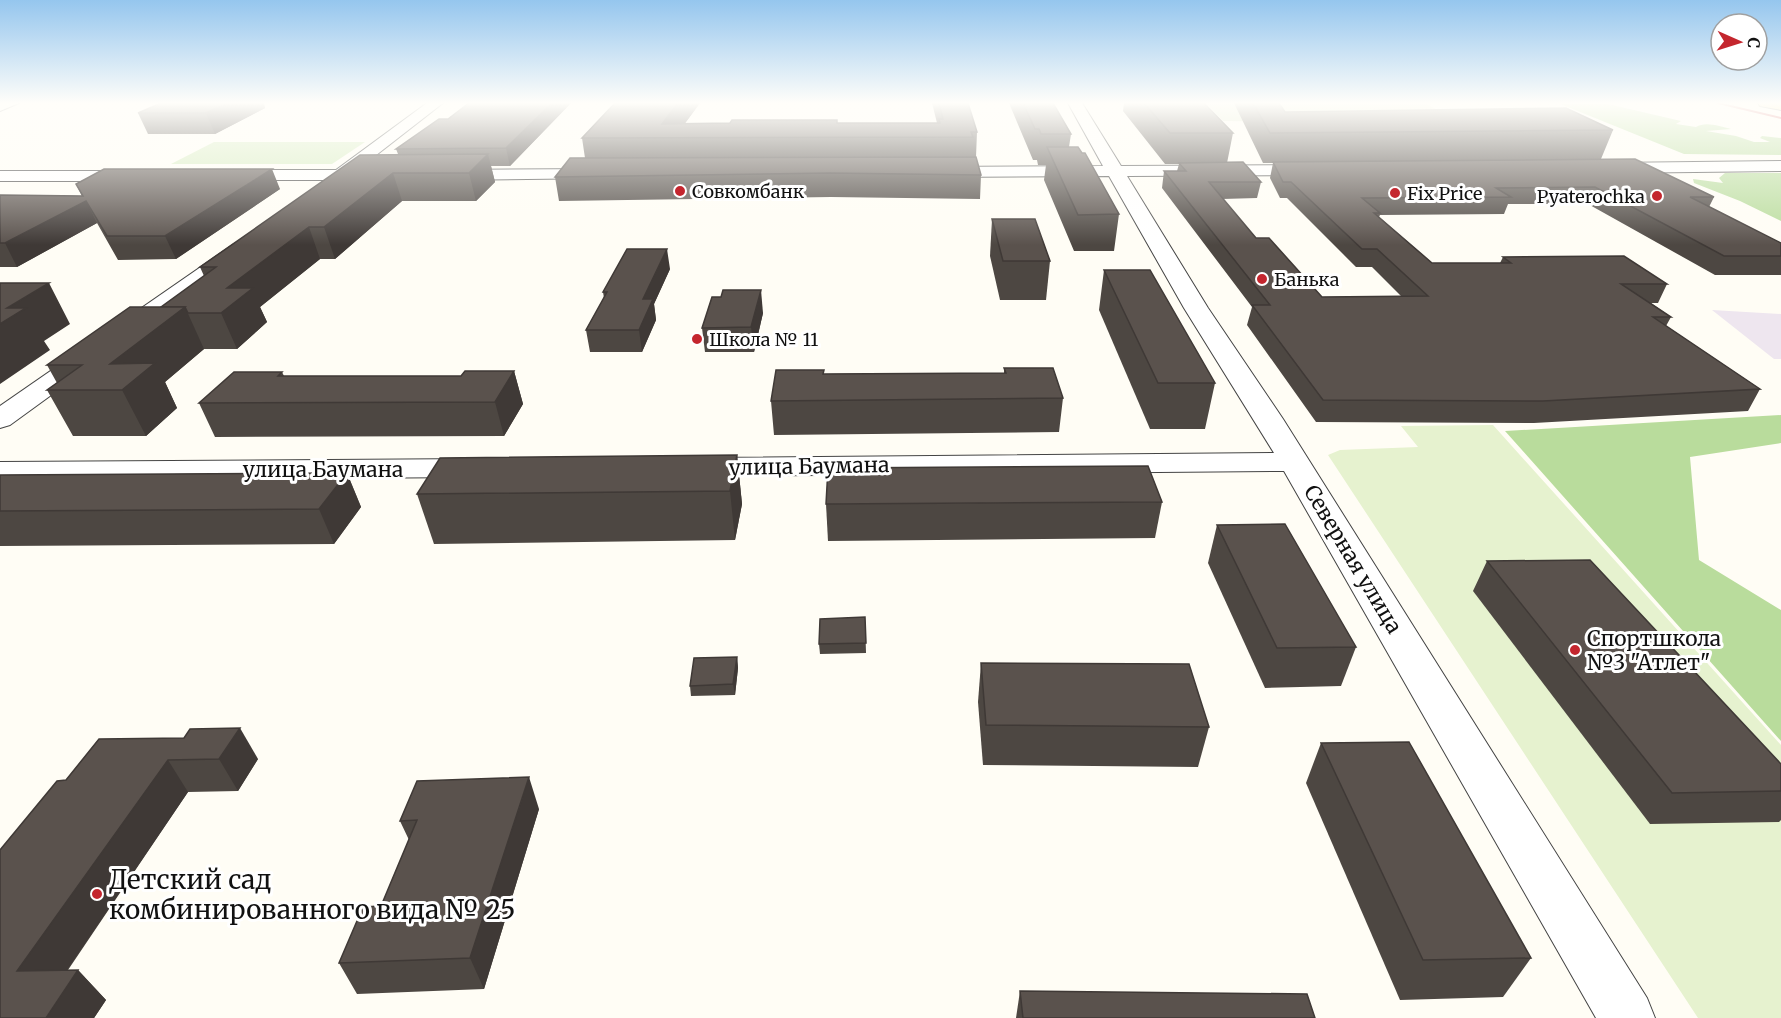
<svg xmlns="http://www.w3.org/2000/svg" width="1781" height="1018" viewBox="0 0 1781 1018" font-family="Merriweather,serif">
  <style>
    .industrial { fill: #eee6ef }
    .green { fill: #d5ebbd }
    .forest { fill: #b9dc9c }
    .cemetery { fill: #d9e3c4 }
    .pitch { fill: #e6f2cf }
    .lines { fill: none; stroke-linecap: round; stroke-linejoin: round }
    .minor-casing { stroke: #444; stroke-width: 2 }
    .major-casing { stroke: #222; stroke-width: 2 }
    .minor { fill: #fff; fill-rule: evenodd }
    .major { fill: #f9d66b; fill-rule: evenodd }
    .rail { stroke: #c4262e; stroke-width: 2 }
    .wall { fill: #4d4742 }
    .shaded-wall { fill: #3f3936 }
    .building { fill: #5a524d; stroke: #3f3936; stroke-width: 1.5 }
    .poi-dot { fill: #c4262e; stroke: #fff; stroke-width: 2 }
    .labels { text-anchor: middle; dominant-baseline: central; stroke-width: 6; stroke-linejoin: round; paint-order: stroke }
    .far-poi-label { font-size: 18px; fill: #111; stroke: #fff; text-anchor: start }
    .street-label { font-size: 21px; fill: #111; stroke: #fff }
    .poi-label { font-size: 21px; fill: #111; stroke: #fff; text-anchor: start }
    .near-poi-label { font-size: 26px; fill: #111; stroke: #fff; text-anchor: start }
  </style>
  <rect width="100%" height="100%" fill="#fffdf5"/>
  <path class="industrial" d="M1712,310L1781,314V359H1774Z"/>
  <path class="green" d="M214,142H365L332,164H171Z"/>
  <g class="forest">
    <path d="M1558,103L1608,104L1681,121L1676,124L1696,127C1705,121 1720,126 1731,129L1706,131L1736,136L1754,142H1770L1760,138L1762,136L1781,138V155L1684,154Z"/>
    <path d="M1725,173H1781V221L1740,201L1694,183L1693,179L1723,183L1719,178Z"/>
    <path d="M1781,415V443L1690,457L1699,560L1781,610V741L1505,431Z"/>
  </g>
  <path class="cemetery" d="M1206,103H1426L1459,124L1223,121Z"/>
  <path class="pitch" d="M1493,425L1781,745V1018H1698L1328,455L1340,450L1418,447L1401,426Z"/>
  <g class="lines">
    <defs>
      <g id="minor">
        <path d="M0,103H19L0,111Z"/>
        <path d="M427,103H443L357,170L381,171L384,175L381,179L346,180L334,187L328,186L326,180H229L220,175L229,170H336Z"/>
        <path d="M1068,103H1082L1121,166L1317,165L1326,170L1317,175L1127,176L1208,308L1283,419L1647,998L1655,1018H1596L1284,471L693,476L682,474L677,467L682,460L693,458L1274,453L1184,308L1109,176L937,177L928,172L937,167L1103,166Z"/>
        <path d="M1781,161V171L1609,173L1600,168L1609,163Z"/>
        <path d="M600,169L606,170L609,174L606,178L448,180L439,175L448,170Z"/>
        <path d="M0,171H135L144,176L135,181H0Z"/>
        <path d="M241,242L248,244L252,248L248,252L10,425L0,428V406L234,244Z"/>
        <path d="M477,459L488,461L493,468L488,475L477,477L0,480V462Z"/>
      </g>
      <path id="major" d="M1758,103H1781V110L1760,106Z"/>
    </defs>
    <use href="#minor" class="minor-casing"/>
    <use href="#major" class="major-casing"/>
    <use href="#minor" class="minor"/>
    <use href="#major" class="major"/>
    <path class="rail" d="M1718,103L1781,118"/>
  </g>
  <g class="wall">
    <path d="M469,103H571L510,166H491L495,182L476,201H402L335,259H320L260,307L267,322L237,349H204L165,382L177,408L146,436H73L47,390L57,383L47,365L161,307L204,276L200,267L398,154L396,149L448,119Z"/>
    <path d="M615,103H700L685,123H937L932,103H968L977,132L976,157L981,175L980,199L831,197L559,201L555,177L585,158L582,138Z"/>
    <path d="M1009,103H1053L1071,134L1069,147L1119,214L1114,251H1074L1044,180L1046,165H1038L1037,160H1033Z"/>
    <path d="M1124,103H1204L1233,133L1227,163L1261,182L1257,198L1222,199L1256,238L1322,297L1401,296L1372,267H1356L1287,198H1280L1270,178L1273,163H1263L1234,103H1279L1285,112L1613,130L1601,159L1714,197L1709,207L1781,243V275H1715L1588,204H1508L1504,214L1380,215L1379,217L1432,263H1500L1503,257L1667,284L1658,303H1651L1671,317L1666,326L1760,389L1748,411L1534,423L1316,422L1247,325L1252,307L1162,188L1164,171H1177L1179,164H1165L1123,111Z"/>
    <path d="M265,108L215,134H148L138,113Z"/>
    <path d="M76,184L280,189L176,259L118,260L97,223L17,267H0V195L82,196Z"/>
    <path d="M992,219L1050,261L1046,300H1000L990,256Z"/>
    <path d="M670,269L654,304L656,320L642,352H590L586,330L604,298L603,292Z"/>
    <path d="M1104,270L1215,383L1205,429H1150L1099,310Z"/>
    <path d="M721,297L763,313L754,352H705L702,328Z"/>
    <path d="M1004,368L1063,398L1059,432L774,435L771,401L824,374L1004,373Z"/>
    <path d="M514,371L523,404L504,436L215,437L199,403L282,372L284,376H461Z"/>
    <path d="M737,455L742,504L735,540L434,544L417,494Z"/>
    <path d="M347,473L361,507L334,544L0,546V475Z"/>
    <path d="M1162,502L1155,538L828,541L826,504Z"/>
    <path d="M1217,525L1356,647L1341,686L1265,688L1208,563Z"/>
    <path d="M1487,561L1781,764V820L1779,822L1650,824L1473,591Z"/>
    <path d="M865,617L866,653L820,654L819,644Z"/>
    <path d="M737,657L738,668L735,695L691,696L690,686Z"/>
    <path d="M981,663L1209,727L1198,767L983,765L978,702Z"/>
    <path d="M99,739L258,759L238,791L188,792L68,970H78L106,1000L94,1018H0L66,780Z"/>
    <path d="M1321,743L1531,958L1503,997L1400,1000L1306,783Z"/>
    <path d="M539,809L484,989L357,994L339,963L381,906L409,840L400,821Z"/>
    <path d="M1020,991L1315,1018H1016Z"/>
  </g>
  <g class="shaded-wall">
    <path d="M227,103H264L265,108L215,134L206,113Z"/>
    <path d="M552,103H571L510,166L506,148Z"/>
    <path d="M678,103H700L675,137L662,124Z"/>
    <path d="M488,154L495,182L476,201L469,173Z"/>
    <path d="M272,169L280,189L176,259L165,236Z"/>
    <path d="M393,173L402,201L335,259L324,227Z"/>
    <path d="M86,201L97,223L17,267L5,243Z"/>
    <path d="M309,227L320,259L260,307L267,322L237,349L221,313L227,288Z"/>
    <path d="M667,249L670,269L654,304L656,320L642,352L639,330L643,299Z"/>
    <path d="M49,283L70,324L44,341L50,350L0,384V324L7,308Z"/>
    <path d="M761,290L763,313L754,352L751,327Z"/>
    <path d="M185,307L204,349L165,382L177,408L146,436L122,390L110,364Z"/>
    <path d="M514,371L523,404L504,436L495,402Z"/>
    <path d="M737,455L742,504L735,540L730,491Z"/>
    <path d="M347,473L361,507L334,544L319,509Z"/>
    <path d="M737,657L738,668L735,695L733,684Z"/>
    <path d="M240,728L258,759L238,791L219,759Z"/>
    <path d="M168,760L188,792L46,1001L17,971Z"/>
    <path d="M529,777L539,809L484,989L470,958Z"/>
    <path d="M78,970L106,1000L94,1018H46Z"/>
  </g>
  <g class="building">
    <path d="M161,103H227L206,113H138Z"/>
    <path d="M469,103H552L506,148L396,149L439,119H448Z"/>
    <path d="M615,103H678L662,124L730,123L732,120H837V123H940L939,119H943L939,103H968L977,132H971L973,137L582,138Z"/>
    <path d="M1023,103H1053L1071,134H1041L1039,129H1035Z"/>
    <path d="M1144,103H1204L1233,133H1170Z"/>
    <path d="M1253,103H1279L1285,112L1566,108L1613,130L1270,133Z"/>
    <path d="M1047,147H1078L1082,153H1085L1119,214L1078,215Z"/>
    <path d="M488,154L469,173H393L324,227H309L227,288H253L221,313H188L185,307H161L216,267H200L360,155Z"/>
    <path d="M976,157L981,175L830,173L555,177L570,158Z"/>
    <path d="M1635,159L1714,197H1690L1781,243V256H1724L1595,187L1496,188L1511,197L1362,198L1380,213H1374L1432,263H1511L1503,257L1624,256L1667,284H1621L1671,317H1653L1760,389L1543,401L1323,400L1252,305H1270L1164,171H1186L1179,163L1243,162L1261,182H1209L1256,238H1269L1322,297L1428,296L1377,249H1362L1291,182H1283L1273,162Z"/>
    <path d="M104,169H272L165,236H107L86,201L5,243H0V195L83,196L76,184Z"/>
    <path d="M992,219H1035L1050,261H1003Z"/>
    <path d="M627,249H667L643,299H653L639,330H586L607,292H603Z"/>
    <path d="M1104,270H1150L1215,383H1158Z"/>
    <path d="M0,283H49L7,308H26L0,324Z"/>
    <path d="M723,290H761L751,327L702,328L712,297H721Z"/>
    <path d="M130,307H185L110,364L155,363L122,390H47L82,365H47Z"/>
    <path d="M1004,368H1053L1063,398L771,401L776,370H824L823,374L1006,373Z"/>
    <path d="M465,371H514L495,402L199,403L234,372H282L278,376H461Z"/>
    <path d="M737,455L730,491L417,494L440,458Z"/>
    <path d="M1148,466L1162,502L826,504L828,468Z"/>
    <path d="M347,473L319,509L0,511V475Z"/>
    <path d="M1285,524L1356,647L1277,648L1217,525Z"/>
    <path d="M1590,560L1781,764V791L1672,793L1487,561Z"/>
    <path d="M865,617L866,643L819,644L820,619Z"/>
    <path d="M737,657L733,684L690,686L694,658Z"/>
    <path d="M981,663L1189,664L1209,727L986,725Z"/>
    <path d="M240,728L219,759L168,760L17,971L78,970L46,1018H0V850L57,781L66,780L99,739L184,738L190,729Z"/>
    <path d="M1409,742L1531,958L1423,960L1321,743Z"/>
    <path d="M529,777L470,958L339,963L363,907L381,906L417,820L400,821L417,781Z"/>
    <path d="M1020,991L1307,994L1315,1018H1023Z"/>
  </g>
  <linearGradient id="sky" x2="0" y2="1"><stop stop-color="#95c6ee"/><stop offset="0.42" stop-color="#fffefa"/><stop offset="1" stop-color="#fffefa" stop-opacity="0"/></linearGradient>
  <rect width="1781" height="245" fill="url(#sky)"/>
  <g class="poi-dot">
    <circle cx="680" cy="191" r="6"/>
    <circle cx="1395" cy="193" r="6"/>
    <circle cx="1657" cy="196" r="6"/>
    <circle cx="1262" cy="279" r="6"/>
    <circle cx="697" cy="339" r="6"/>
    <circle cx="1575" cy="650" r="6"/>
    <circle cx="97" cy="894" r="6"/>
  </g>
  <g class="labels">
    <g class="far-poi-label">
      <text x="692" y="191">Совкомбанк</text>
      <text x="1407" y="193">Fix Price</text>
      <text x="1645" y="196" text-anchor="end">Pyaterochka</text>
      <text x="1274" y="279">Банька</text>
      <text x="709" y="339">Школа № 11</text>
    </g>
    <g class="street-label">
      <text transform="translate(809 466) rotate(-1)">улица Баумана</text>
      <text x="323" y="469">улица Баумана</text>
      <text transform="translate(1353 559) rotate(59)">Северная улица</text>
    </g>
    <g class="poi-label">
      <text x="1587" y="638">Спортшкола<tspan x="1587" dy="24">№3 "Атлет"</tspan></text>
    </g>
    <g class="near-poi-label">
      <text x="109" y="879">Детский сад<tspan x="109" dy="30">комбинированного вида № 25</tspan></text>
    </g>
  </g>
  <g transform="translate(1739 42) rotate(93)"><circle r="28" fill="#ffffff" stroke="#a0a0a0" stroke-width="1.5"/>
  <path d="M0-4.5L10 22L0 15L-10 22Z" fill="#c4262e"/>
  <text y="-9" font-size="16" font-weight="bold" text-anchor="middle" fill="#111111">С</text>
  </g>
</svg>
